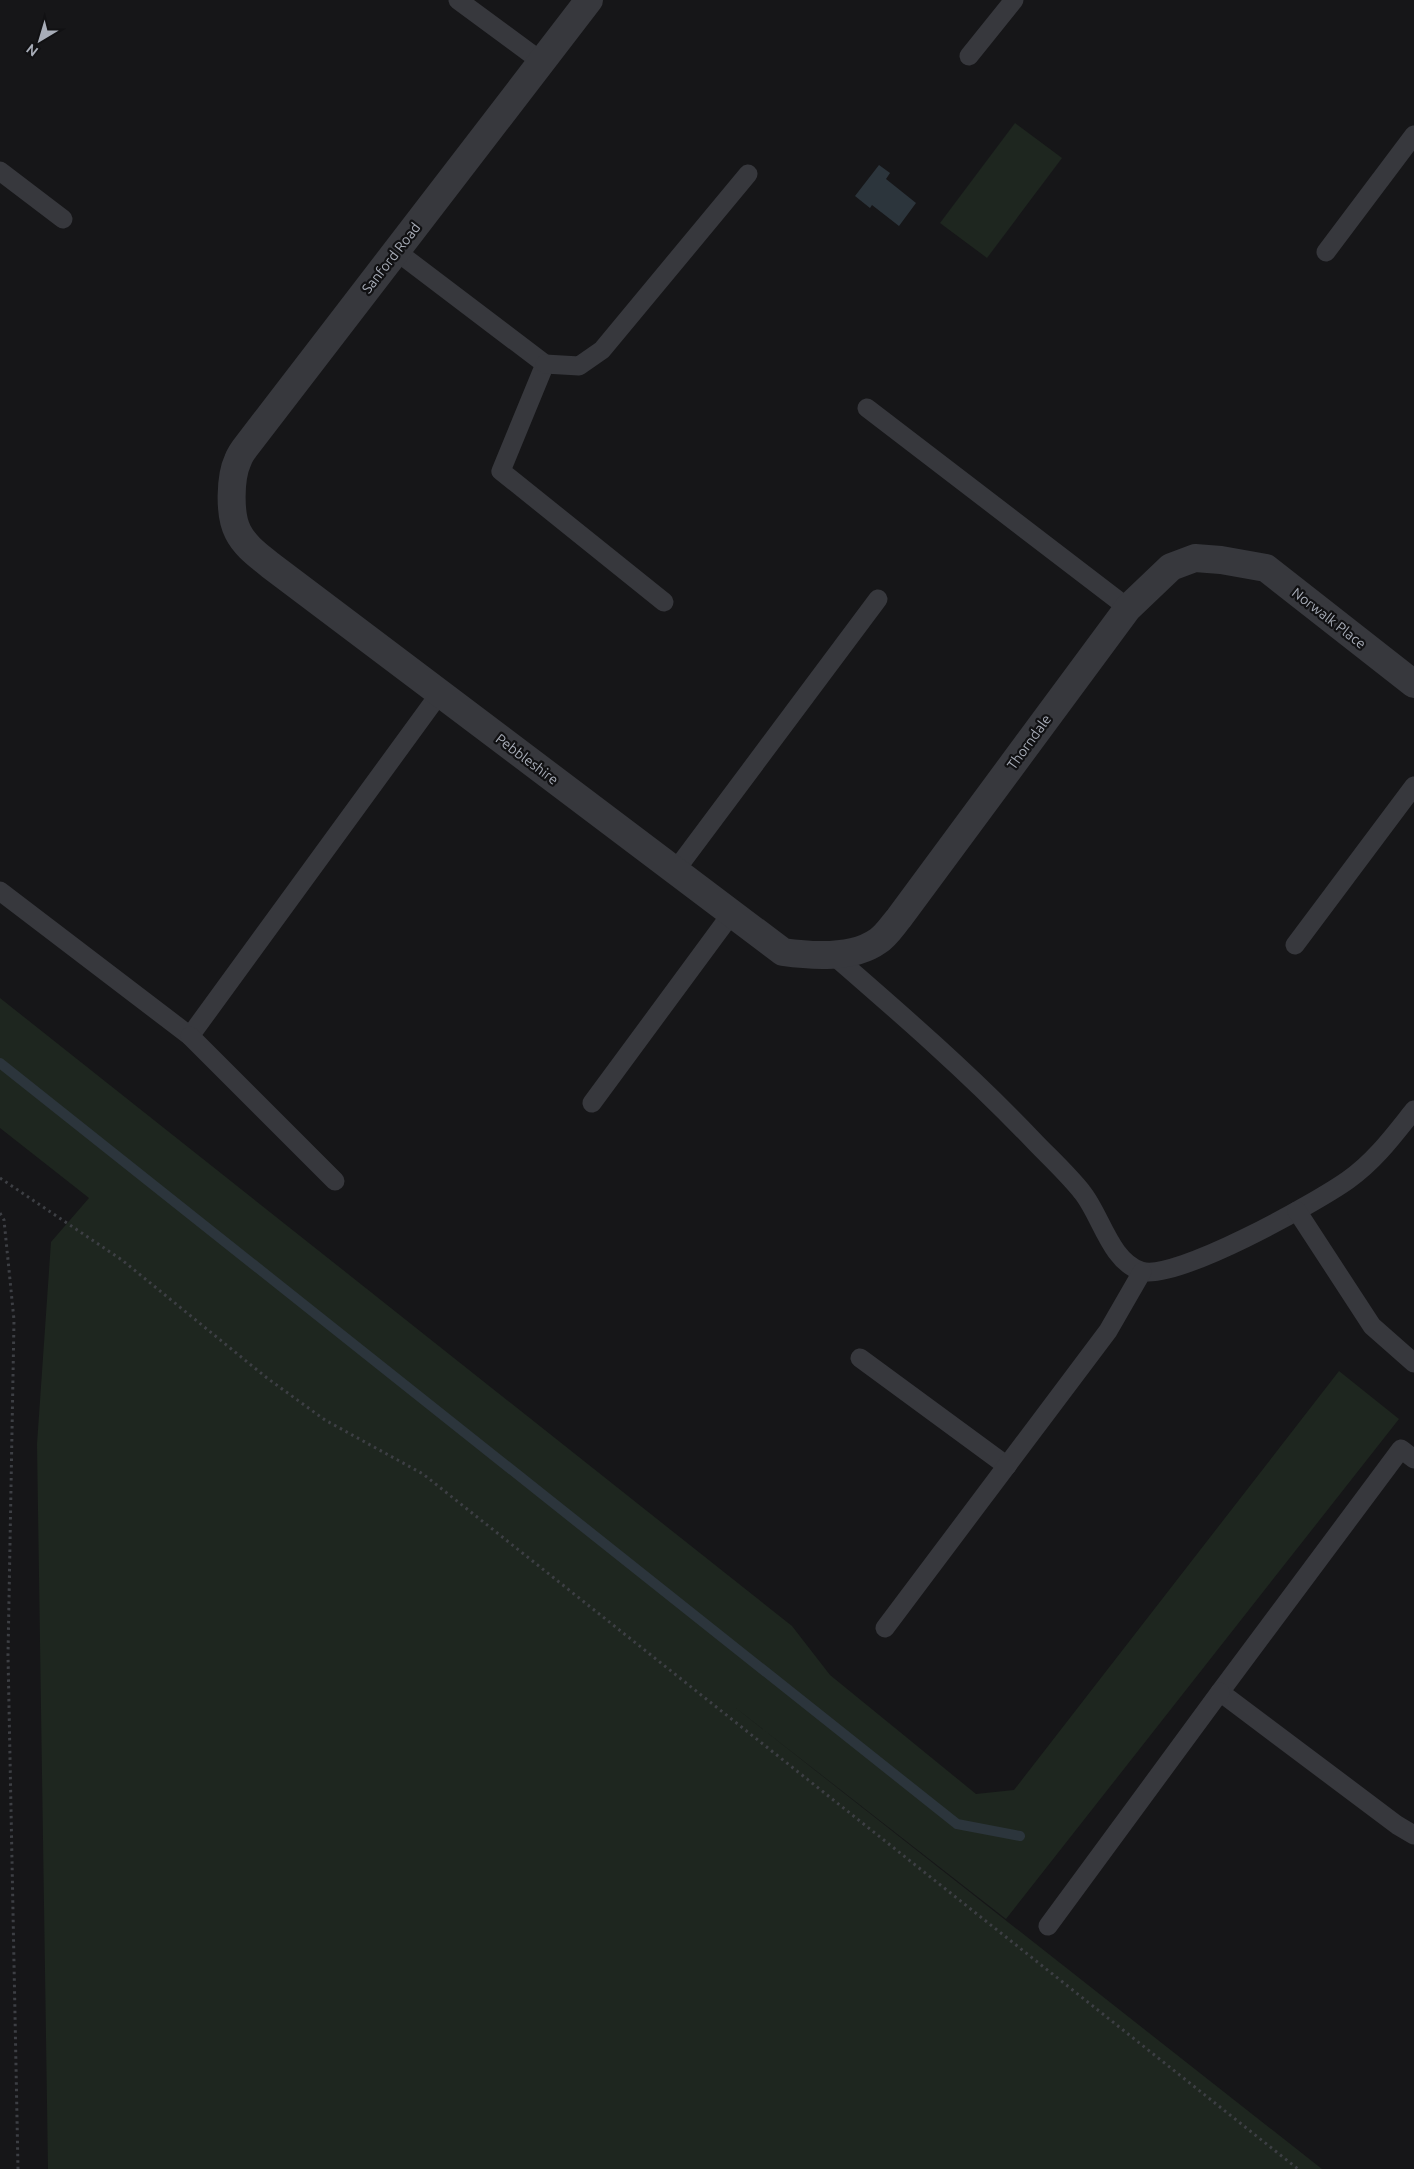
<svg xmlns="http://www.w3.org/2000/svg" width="1414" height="2169" viewBox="0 0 1414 2169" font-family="Ubuntu,sans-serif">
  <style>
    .green { fill: #1e261f }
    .water { fill: #2c353c }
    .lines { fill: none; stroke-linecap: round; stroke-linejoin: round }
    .stream { stroke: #2c353c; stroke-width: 10 }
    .path { stroke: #3d3f44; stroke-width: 3; stroke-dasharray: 2.5 4; stroke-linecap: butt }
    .service { stroke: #37383d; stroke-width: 19 }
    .minor { stroke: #37383d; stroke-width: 28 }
    .labels { text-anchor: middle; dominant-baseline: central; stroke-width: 4.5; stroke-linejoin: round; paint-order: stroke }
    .street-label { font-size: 14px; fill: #a8adb8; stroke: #111113 }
  </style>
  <rect width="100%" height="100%" fill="#161618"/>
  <g class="green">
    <path d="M1015,123L1062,158L987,258L940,223Z"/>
    <path d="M0,998L792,1626L830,1675L976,1794L1014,1790L1339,1371L1399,1419L1006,1919L732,1705L1322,2169H48L37,1444L51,1242L89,1198L0,1128Z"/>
  </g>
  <path class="water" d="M879,165L890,173L886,179L916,203L899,226L872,205L870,208L855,196Z"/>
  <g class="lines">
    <path class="stream" d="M0,1063L957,1824L1020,1836"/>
    <g class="path">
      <path d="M0,1178L122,1260L267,1378L325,1420L423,1474L1298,2169"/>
      <path d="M0,1213L4,1220L14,1320L8,1655L18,2169"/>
    </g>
    <g class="service">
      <path d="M458,0L542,62"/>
      <path d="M969,56L1014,0"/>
      <path d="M0,171L63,219"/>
      <path d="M396,251L545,364L501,471L664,602"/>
      <path d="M1326,252L1414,135"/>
      <path d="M545,364L579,366L602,350L748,174"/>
      <path d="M867,408L1128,608"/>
      <path d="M675,871L878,599"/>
      <path d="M0,891L190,1036L440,693"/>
      <path d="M1295,945L1414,786"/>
      <path d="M833,955C901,1014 969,1073 1032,1139C1048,1156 1067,1173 1082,1192C1101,1215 1110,1261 1141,1271C1175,1282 1317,1202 1348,1180C1375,1161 1394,1135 1414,1110"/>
      <path d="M190,1036L335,1181"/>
      <path d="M592,1103L732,913"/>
      <path d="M1297,1211L1372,1326L1414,1363"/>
      <path d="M860,1358L1007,1466"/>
      <path d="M1414,1459L1401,1449L1220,1692L1397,1825L1414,1835"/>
      <path d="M885,1628L1108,1331L1142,1272"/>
      <path d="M1048,1926L1220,1692"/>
    </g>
    <path class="minor" d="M589,0L248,444C244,449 240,454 238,460C230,477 229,515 238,532C245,546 258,555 270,565L783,952C812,956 853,959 878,941C886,936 893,925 899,918L1128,608L1171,567L1195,558L1221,560L1266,568L1414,684"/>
  </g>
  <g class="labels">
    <g class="street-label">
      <text transform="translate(391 258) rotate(-52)">Sanford Road</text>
      <text transform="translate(1329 618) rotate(38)">Norwalk Place</text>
      <text transform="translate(1029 742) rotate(-54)">Thorndale</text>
      <text transform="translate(527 759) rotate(37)">Pebbleshire</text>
    </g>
  </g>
  <g transform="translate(40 40) rotate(218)" stroke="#111113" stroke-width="4" paint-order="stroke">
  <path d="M0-4L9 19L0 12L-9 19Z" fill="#a8adb8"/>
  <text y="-8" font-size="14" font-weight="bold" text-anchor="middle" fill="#a8adb8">N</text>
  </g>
</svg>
